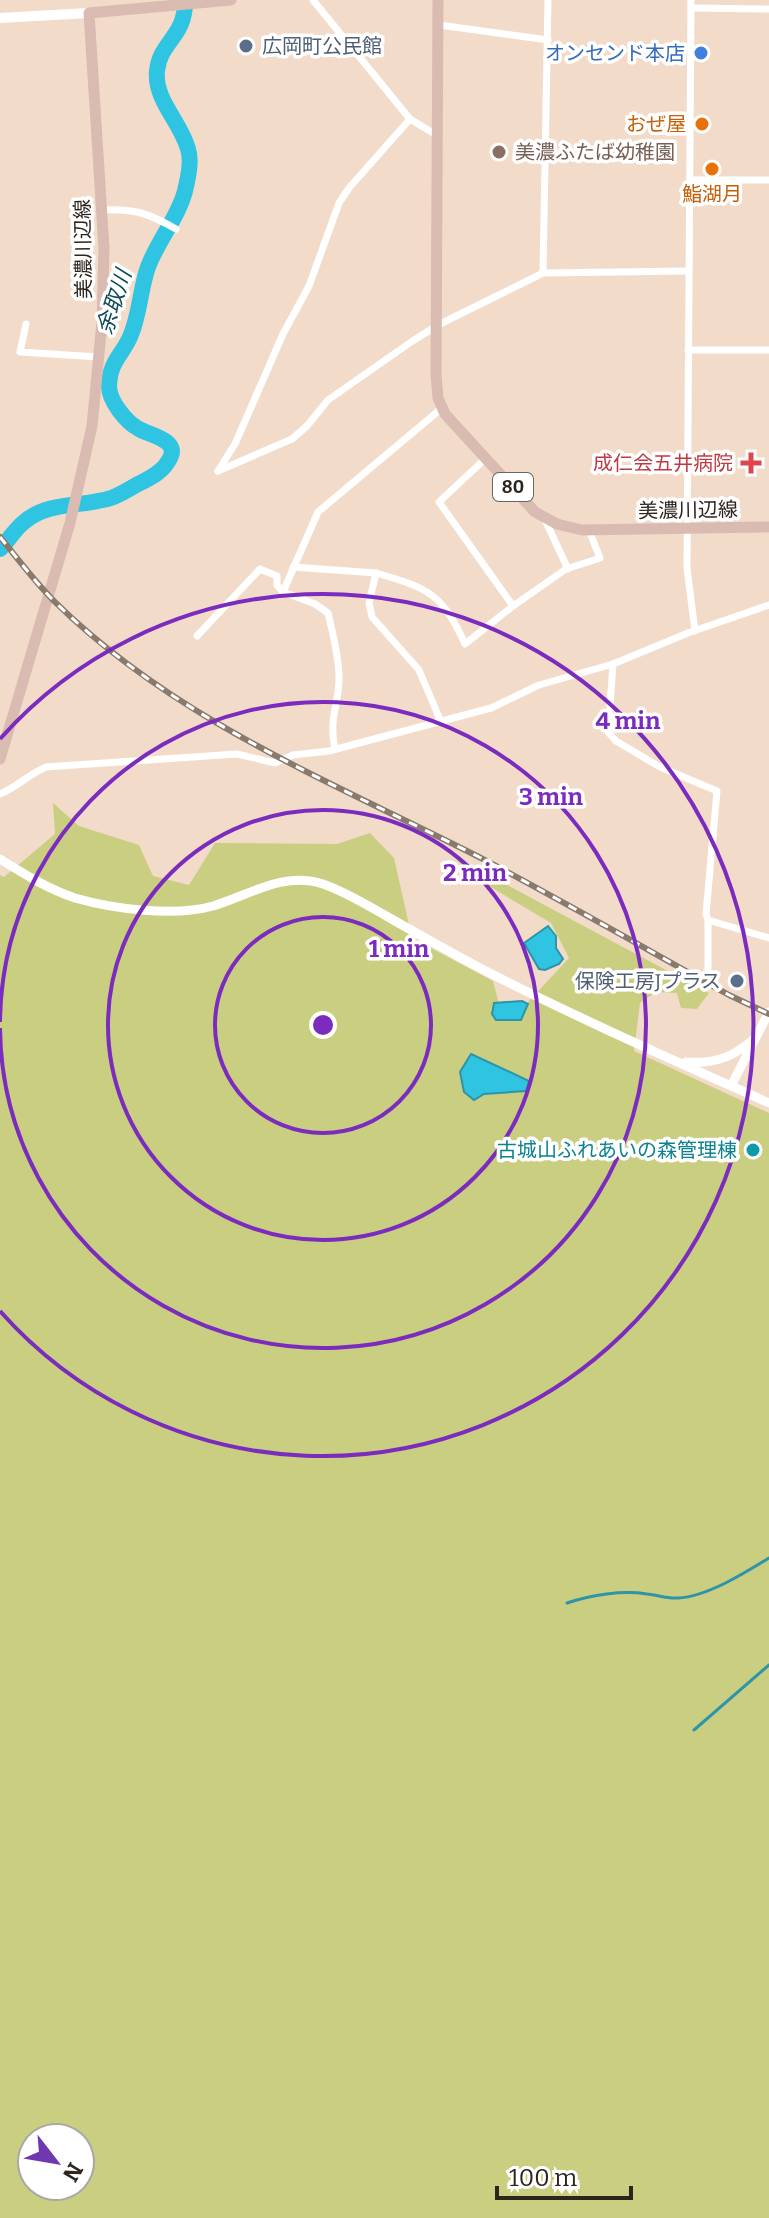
<svg xmlns="http://www.w3.org/2000/svg" width="769" height="2218" viewBox="0 0 769 2218" font-family="Bitter,'Noto Sans JP',serif">
  <style>
    .green { fill: #cace80; fill-rule: evenodd }
    .water { fill: #2fc4e2; stroke: #2e94a7; stroke-width: 2 }
    .lines { fill: none; stroke-linecap: round; stroke-linejoin: round }
    .stream { stroke: #2e94a7; stroke-width: 3 }
    .river { stroke: #2fc4e2; stroke-width: 16 }
    .minor { stroke: #fff; stroke-width: 7 }
    .tertiary { stroke: #fff; stroke-width: 9 }
    .secondary { stroke: #fff; stroke-width: 10 }
    .primary { stroke: #d9bbb2; stroke-width: 11 }
    .rail-casing { stroke: #897a6e; stroke-width: 6 }
    .rail { stroke: #fff; stroke-width: 3; stroke-dasharray: 9; stroke-linecap: butt }
    .ring { fill: none; stroke: #7b2cbf; stroke-width: 4 }
    .service-dot { fill: #5c6f8a; stroke: #fff; stroke-width: 3 }
    .shop-dot { fill: #3f7fe0; stroke: #fff; stroke-width: 3 }
    .food-dot { fill: #e8710a; stroke: #fff; stroke-width: 3 }
    .education-dot { fill: #8d6e63; stroke: #fff; stroke-width: 3 }
    .health-dot { fill: #e0444e; stroke: #fff; stroke-width: 3 }
    .culture-dot { fill: #0f9aa8; stroke: #fff; stroke-width: 3 }
    .labels { text-anchor: middle; dominant-baseline: central; stroke-width: 7; stroke-linejoin: round; paint-order: stroke }
    .shield { fill: #fff; stroke: #6b6661; stroke-width: 2 }
    .shield-label { font-size: 18px; font-weight: bold; fill: #2c241d }
    .service-label { font-size: 20px; fill: #4e5e75; stroke: #fff; text-anchor: start }
    .shop-label { font-size: 20px; fill: #366cbe; stroke: #fff; text-anchor: end }
    .food-label { font-size: 20px; fill: #c56008; stroke: #fff; text-anchor: end }
    .education-label { font-size: 20px; fill: #785e54; stroke: #fff; text-anchor: start }
    .street-label { font-size: 20px; fill: #2c241d; stroke: #fff }
    .health-label { font-size: 20px; fill: #be3a42; stroke: #fff; text-anchor: end }
    .culture-label { font-size: 20px; fill: #0d838f; stroke: #fff; text-anchor: end }
    .water-label { font-size: 22px; font-style: italic; fill: #0d4b57; stroke: #fff }
    .centre { fill: #7b2cbf; stroke: #fff; stroke-width: 4 }
    .ring-label { font-size: 24px; text-anchor: middle; font-weight: bold; fill: #7b2cbf; stroke: #fff; stroke-width: 7; stroke-linejoin: round; paint-order: stroke }
  </style>
  <rect width="100%" height="100%" fill="#f2dcc9"/>
  <path class="green" d="M53,803L79,826L139,845L153,876L189,885L215,843L337,844L370,833L394,858L412,938L493,981L501,1011L516,1015L569,958L551,923L472,876L453,856L709,993L697,1009L681,1008L677,993L656,992L640,1003L634,1051L769,1113V2218H0V875L4,877L55,834ZM32,2138H80V2186H32Z"/>
  <g class="water">
    <path d="M548,926L556,936V948L563,959L559,964L545,970L539,969L524,943Z"/>
    <path d="M522,1001L528,1004L521,1020H496L492,1014L494,1003Z"/>
    <path d="M471,1054L529,1081L526,1091L484,1094L474,1100L464,1092L460,1072Z"/>
  </g>
  <g class="lines">
    <g class="stream">
      <path d="M567,1603C591,1595 622,1590 647,1594C658,1595 667,1599 678,1598C706,1597 745,1573 769,1558"/>
      <path d="M694,1730L769,1665"/>
    </g>
    <path class="river" d="M0,549C8,541 15,529 24,522C48,501 83,507 111,498C120,495 129,489 138,484C148,479 161,473 167,463C184,440 151,436 139,429C126,422 109,401 109,386C110,361 121,357 130,337C140,315 140,289 148,267C158,240 178,218 185,191C188,178 192,161 188,149C181,122 154,100 157,71C160,41 186,37 185,0"/>
    <g class="minor">
      <path d="M313,0L410,119L438,136"/>
      <path d="M691,0L687,568L695,631"/>
      <path d="M691,8L769,9"/>
      <path d="M439,25L548,40"/>
      <path d="M690,180H769"/>
      <path d="M101,210C133,208 148,213 176,229"/>
      <path d="M543,273L548,0"/>
      <path d="M26,324L20,352L99,357"/>
      <path d="M688,350H769"/>
      <path d="M486,458L439,502L513,606"/>
      <path d="M218,471L292,439L307,426L328,400L411,342L438,325L543,273L688,271"/>
      <path d="M218,471L235,444L283,334L309,286L339,203L349,188L410,119"/>
      <path d="M547,518L546,522L568,569"/>
      <path d="M293,567L376,573L369,603L372,617L419,670L441,722"/>
      <path d="M376,573C428,588 442,593 465,644L513,606L566,569L600,558L589,530"/>
      <path d="M283,592L315,604L328,613C333,633 338,654 339,675C340,703 328,716 335,749"/>
      <path d="M197,636L260,569L277,576V585L283,592L318,512L442,408"/>
      <path d="M613,664L608,732L616,741L660,767L717,791L706,914L708,920L769,938"/>
      <path d="M0,794C17,787 29,774 46,767L237,754L275,763L293,755L329,751L491,708L539,685L613,664L688,633L769,605"/>
      <path d="M708,976V920"/>
    </g>
    <g class="tertiary">
      <path d="M0,859C24,874 48,889 75,898C113,909 175,917 213,906C250,895 283,871 323,884C346,892 367,905 388,917C418,934 448,951 478,967C573,1016 671,1059 769,1103"/>
      <path d="M686,1062C715,1064 734,1057 755,1038"/>
      <path d="M731,1086L769,1012"/>
    </g>
    <path class="secondary" d="M0,18L89,13"/>
    <g class="primary">
      <path d="M438,0L436,375L438,398L445,414L535,512L557,524L582,530L769,527"/>
      <path d="M0,759L70,523L92,426L102,322L104,248L89,13L231,0"/>
    </g>
    <defs>
      <path id="rail" d="M0,537C18,559 35,582 55,602C175,720 332,782 479,857C563,901 646,949 729,995L769,1014"/>
    </defs>
    <use href="#rail" class="rail-casing"/>
    <use href="#rail" class="rail"/>
  </g>
  <g class="ring">
    <circle cx="323" cy="1025" r="108"/>
    <circle cx="323" cy="1025" r="215"/>
    <path d="M0 1022A323 323 0 1 1 0 1028"/>
    <path d="M0 739A431 431 0 1 1 0 1311"/>
  </g>
  <g class="service-dot">
    <circle cx="246" cy="46" r="8"/>
    <circle cx="737" cy="981" r="8"/>
  </g>
  <circle class="shop-dot" cx="701" cy="53" r="8"/>
  <g class="food-dot">
    <circle cx="702" cy="124" r="8"/>
    <circle cx="712" cy="169" r="8"/>
  </g>
  <circle class="education-dot" cx="499" cy="152" r="8"/>
  <path class="health-dot" d="M747 451h8v8h8v8h-8v8h-8v-8h-8v-8h8z"/>
  <circle class="culture-dot" cx="753" cy="1150" r="8"/>
  <g class="labels">
    <rect class="shield" x="493" y="473" width="40" height="28" rx="6"/>
    <g class="shield-label">
      <text x="513" y="487">80</text>
    </g>
    <g class="service-label">
      <text x="262" y="46">広岡町公民館</text>
      <text x="721" y="981" text-anchor="end">保険工房Jプラス</text>
    </g>
    <g class="shop-label">
      <text x="685" y="53">オンセンド本店</text>
    </g>
    <g class="food-label">
      <text x="686" y="124">おぜ屋</text>
      <text x="712" y="194" text-anchor="middle">鮨湖月</text>
    </g>
    <g class="education-label">
      <text x="515" y="152">美濃ふたば幼稚園</text>
    </g>
    <g class="street-label">
      <text transform="translate(83 249) rotate(-91)">美濃川辺線</text>
      <text transform="translate(688 510) rotate(-1)">美濃川辺線</text>
    </g>
    <g class="health-label">
      <text x="733" y="463">成仁会五井病院</text>
    </g>
    <g class="culture-label">
      <text x="737" y="1150">古城山ふれあいの森管理棟</text>
    </g>
    <g class="water-label">
      <text transform="translate(114 302) rotate(-72)">余取川</text>
    </g>
  </g>
  <circle cx="323" cy="1025" r="12" class="centre"/>
  <g class="ring-label">
    <text x="628" y="729">4 min</text>
    <text x="551" y="805">3 min</text>
    <text x="475" y="881">2 min</text>
    <text x="399" y="957">1 min</text>
  </g>
  <g transform="translate(56 2162) rotate(121)"><circle r="38" fill="#ffffff" stroke="#aba7a5" stroke-width="2"/>
  <path d="M0-6L14 30L0 20L-14 30Z" fill="#6f38af"/>
  <text y="-12" font-size="22" font-weight="bold" text-anchor="middle" fill="#2c241d">N</text>
  </g>
  <path d="M497 2186v12h134v-12" fill="none" stroke="#2c241d" stroke-width="4"/>
  <text x="509" y="2186" font-size="24" fill="#2c241d" stroke="#ffffff" stroke-width="6" paint-order="stroke">100 m</text>
</svg>
